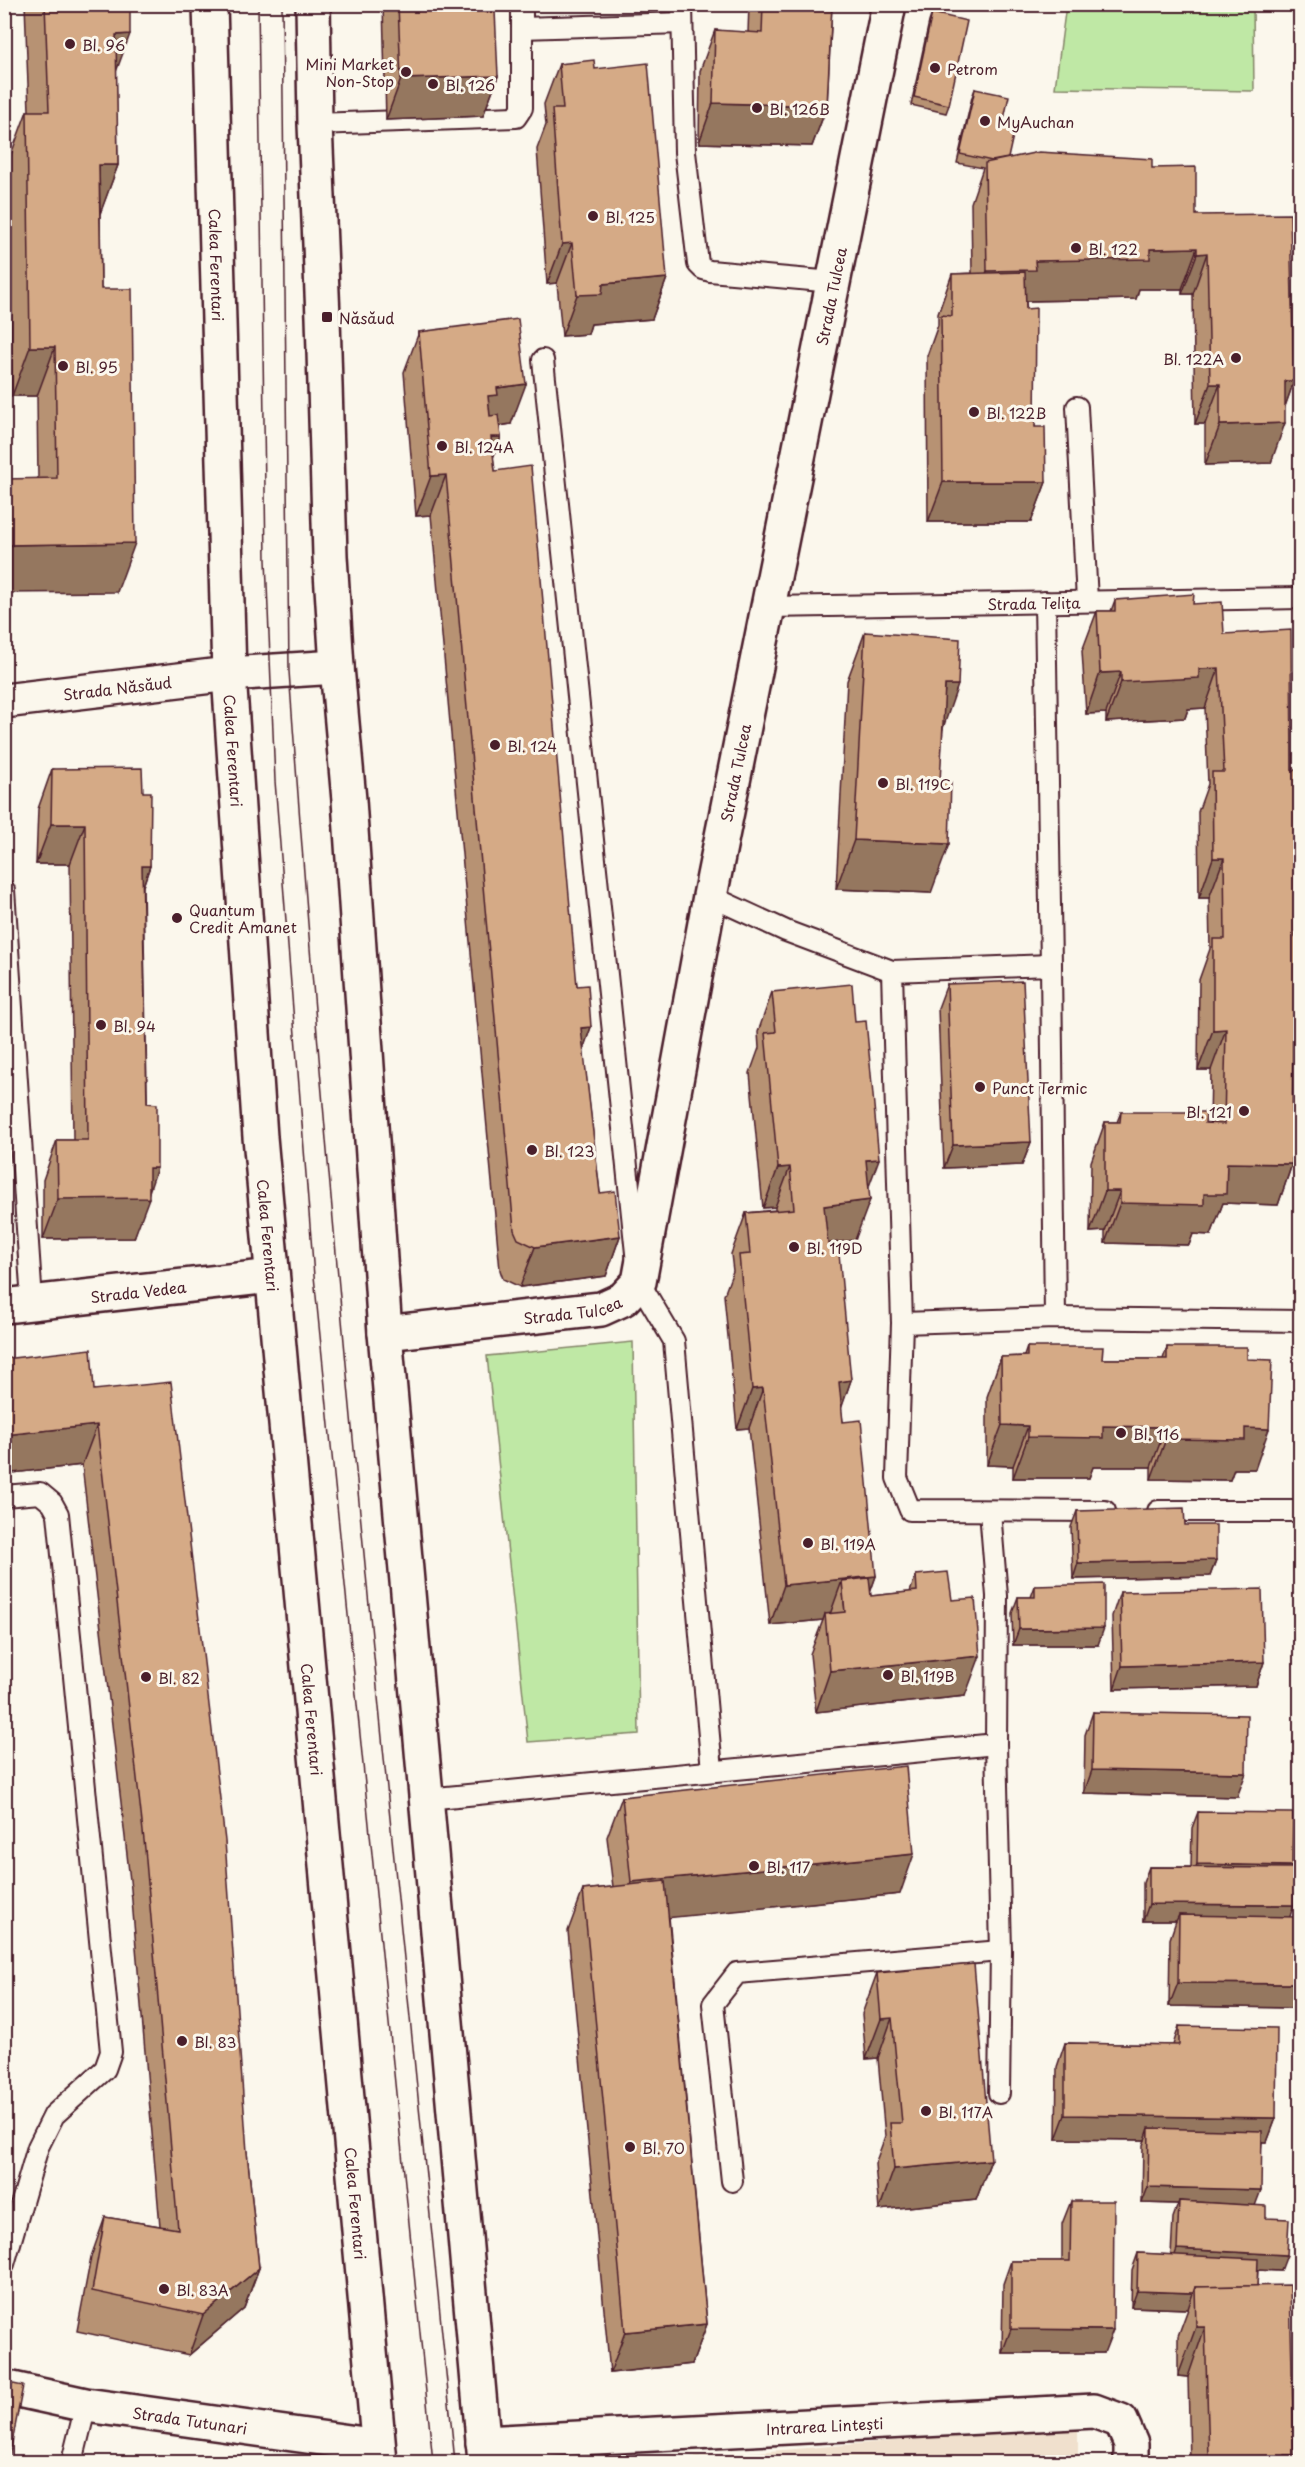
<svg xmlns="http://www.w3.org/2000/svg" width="1305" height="2467" viewBox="0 0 1305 2467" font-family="'Playpen Sans',sans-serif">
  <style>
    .built { fill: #f0e0cd }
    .green { fill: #bfe8a5; stroke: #848468; stroke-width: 1.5 }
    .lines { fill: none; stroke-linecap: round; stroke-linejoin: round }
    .service-casing { stroke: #4a1f2b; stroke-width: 24 }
    .minor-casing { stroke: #4a1f2b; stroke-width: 38 }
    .tertiary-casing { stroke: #4a1f2b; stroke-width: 38 }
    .secondary-casing { stroke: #4a1f2b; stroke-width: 38 }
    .service { stroke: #fbf7ec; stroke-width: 20 }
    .minor { stroke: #fbf7ec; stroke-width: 33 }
    .tertiary { stroke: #fbf7ec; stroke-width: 33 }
    .secondary { stroke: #fbf7ec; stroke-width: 33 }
    .tram { stroke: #4a1f2b; stroke-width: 1.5 }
    .wall { fill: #b79273; stroke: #4a1f2b; stroke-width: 1.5 }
    .shaded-wall { fill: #95775e; stroke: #4a1f2b; stroke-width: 1.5 }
    .building { fill: #d5aa86; stroke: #4a1f2b; stroke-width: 1.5 }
    .poi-dot { fill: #4a1f2b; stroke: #fbf7ec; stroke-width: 2 }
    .labels { text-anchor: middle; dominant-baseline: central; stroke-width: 6; stroke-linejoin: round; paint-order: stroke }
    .poi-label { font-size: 15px; fill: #4a1f2b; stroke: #fbf7ec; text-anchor: start }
    .street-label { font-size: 15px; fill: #4a1f2b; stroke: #fbf7ec }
  </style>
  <rect width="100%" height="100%" fill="#fbf7ec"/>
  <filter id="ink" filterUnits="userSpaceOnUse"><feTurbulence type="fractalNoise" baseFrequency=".0167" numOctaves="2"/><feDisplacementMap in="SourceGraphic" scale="12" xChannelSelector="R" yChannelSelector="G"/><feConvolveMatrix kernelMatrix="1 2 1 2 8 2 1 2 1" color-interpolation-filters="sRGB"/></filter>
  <g filter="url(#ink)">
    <path class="built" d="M1078,2426V2462H636Z"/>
    <g class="green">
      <path d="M1066,5H1253L1254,91L1055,88Z"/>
      <path d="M633,1342L639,1734L528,1742L487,1356Z"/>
    </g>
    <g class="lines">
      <defs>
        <g id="service">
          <path d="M682,4L685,152L698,264L703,269L710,271L833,282"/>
          <path d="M522,28L682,23"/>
          <path d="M315,124L516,117L522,108V4"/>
          <path d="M543,360L639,1282L674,1341L712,1770"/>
          <path d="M1077,407L1087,601"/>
          <path d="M1045,602L1051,965"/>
          <path id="s1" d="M768,607L1300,598"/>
          <path d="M4,890L32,1302"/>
          <path d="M710,896L786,931L892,971"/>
          <path d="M902,1323L892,971L1051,965L1055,1318"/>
          <path d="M4,1496L40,1493L52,1503L58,1514L111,2052L105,2069L54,2115L38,2147L4,2264"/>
          <path d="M990,1511L997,1596L996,1744L1001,1951L999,2093"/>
          <path d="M1105,1511L910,1510L897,1478L902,1323L1055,1318L1300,1321"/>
          <path d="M1158,1511H1300"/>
          <path d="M426,1799L996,1744"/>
          <path d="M732,2181L713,2004L737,1973L1001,1951"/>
          <path d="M72,2462L86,2405"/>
        </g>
        <g id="minor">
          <path id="s2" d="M4,1306L272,1276"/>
          <path id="s3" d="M385,1333L601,1309L623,1299L639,1282L710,896L889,4"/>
          <path id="s4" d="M4,2387L86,2405L378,2446"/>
          <path id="s5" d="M483,2443L1094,2411L1121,2421L1131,2444V2462"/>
        </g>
        <g id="tertiary">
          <path id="s6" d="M4,701L229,674L337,667"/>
        </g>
        <g id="secondary">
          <path id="s7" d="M210,4L229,674L260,1137L380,2462"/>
          <path d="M313,4L315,124L323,317L330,556L337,667L349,800L385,1333L485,2462"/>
        </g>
      </defs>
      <use href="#service" class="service-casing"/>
      <use href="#minor" class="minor-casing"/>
      <use href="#tertiary" class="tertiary-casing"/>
      <use href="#secondary" class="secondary-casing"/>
      <use href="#service" class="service"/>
      <use href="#minor" class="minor"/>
      <use href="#tertiary" class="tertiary"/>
      <use href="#secondary" class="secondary"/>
      <g class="tram">
        <path d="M258,4L266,560L275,781L314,1276L433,2462"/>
        <path d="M282,4L289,671C331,1269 395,1866 455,2462"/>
      </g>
    </g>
    <g class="wall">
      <path d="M25,4H130L116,71L118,165L100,213L101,289L117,592L38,479L37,396H12L9,160L27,111H29Z"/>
      <path d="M383,4H454V12L498,76L483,116L386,120Z"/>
      <path d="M749,4H832L827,106L812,146L699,143L700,71L715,30L748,33Z"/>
      <path d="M932,13L949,105L946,113L911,105L929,22Z"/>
      <path d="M559,64L595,69L667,278L652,319L591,324L588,334L562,336L557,283L547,284L537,149L546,125L544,104Z"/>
      <path d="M975,89L1002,128L1008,158L1152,168L1196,215L1294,381L1285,406L1271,463L1205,465V424H1195L1193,294H1182V289H1139L1136,299L1026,301L1035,427L1046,482L1031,522H928L927,356L938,325V314L952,274L972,273L971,203L983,168L957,163L972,97Z"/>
      <path d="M419,332L511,424L499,426L501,437L493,457L495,471L577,986L591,1027L583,1049L600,1193L620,1236L606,1276L520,1287L503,1279L500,1270L431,515L416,516L404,372Z"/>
      <path d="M1115,600L1193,604L1224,634L1292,770L1300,864L1295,880V937H1300V1047L1293,1068L1292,1164L1278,1205L1223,1203L1211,1235L1193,1234L1189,1245L1105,1243V1231L1090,1232L1091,1162L1105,1122H1117L1121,1112L1210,1123L1211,1070H1198L1199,980L1210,949L1209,898H1199L1198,812L1208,784L1205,708L1188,709L1185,718L1106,722V713L1086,714L1082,651L1097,611H1111Z"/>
      <path d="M865,632L943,727L931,893L836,889L847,681Z"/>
      <path d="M52,769L143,792L150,866L143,886L149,1192L134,1238L43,1239V1180L57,1140H73L70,864H36L38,809Z"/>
      <path d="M947,984L1031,1142L1022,1165L944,1168L938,1008Z"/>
      <path d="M772,992L869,1188L855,1240L828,1243L851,1380L841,1408L843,1422L876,1576L870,1592L871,1596L910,1592L916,1575L952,1600L965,1696L816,1712L810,1654L823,1620L770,1625L749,1428L737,1429L724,1295L733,1271L731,1254L746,1213L775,1210V1207L763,1208L750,1073L759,1048L758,1032Z"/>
      <path d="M1027,1347L1102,1359H1163L1167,1347L1247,1359L1255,1469H1234L1230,1480L1151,1479V1467H1093L1089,1478H1013V1466L987,1465V1397L1001,1357L1024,1356Z"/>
      <path d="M4,1359L94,1390L247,2152L259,2268L244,2308L189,2355L77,2331L91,2257L105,2217L160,2226L131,1889L82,1465L4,1474Z"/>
      <path d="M1077,1511L1185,1525L1216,1560L1210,1576L1073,1579L1071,1527Z"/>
      <path d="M1035,1586L1098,1645H1013L1012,1613L1018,1597H1031Z"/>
      <path d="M1120,1592L1264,1662L1256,1686L1114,1689L1112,1616Z"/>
      <path d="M1093,1712L1237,1797L1084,1793L1085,1735Z"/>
      <path d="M622,1797L900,1894L669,1917L707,2324L692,2364L610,2373L568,1931L583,1890L613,1887L607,1837Z"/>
      <path d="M1198,1812L1292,1868L1290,1917L1293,2008L1169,2006L1170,1939L1176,1921H1143V1883L1149,1867H1191L1192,1828Z"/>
      <path d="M877,1973L991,2160L976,2200L879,2210L875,2164L885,2137L878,2058L866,2059L862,2014Z"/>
      <path d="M1179,2026L1276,2118L1267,2142H1262L1255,2205L1266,2218L1281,2271L1258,2270L1257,2286L1292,2463H1190L1188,2377L1178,2376V2336L1188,2309L1131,2307L1132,2270L1138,2253L1171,2255L1173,2218L1178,2204L1142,2203L1143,2145L1145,2140L1056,2139L1057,2067L1065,2043L1173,2045Z"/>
      <path d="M1071,2201L1104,2353H1002L1003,2284L1011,2261H1062V2224Z"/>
    </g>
    <g class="shaded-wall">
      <path d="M130,34L112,83L116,35Z"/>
      <path d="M498,76L483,116L386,120L401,79Z"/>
      <path d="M713,103L827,106L812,146L699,143Z"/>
      <path d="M99,165H118L100,214Z"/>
      <path d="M572,243L557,283L547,284L562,244Z"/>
      <path d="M1197,248L1182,289H1139L1136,299L1024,301L973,311L987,271L1035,261L1150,249Z"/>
      <path d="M1207,253L1193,294H1182L1197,254Z"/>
      <path d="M667,278L652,319L591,324L588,334L562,336L577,295L603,284Z"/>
      <path d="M30,347H55L37,396H12Z"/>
      <path d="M1285,381H1294L1280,421Z"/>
      <path d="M526,384L511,424L486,428L488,396L497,388Z"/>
      <path d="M1210,384H1220L1205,424H1195Z"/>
      <path d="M1285,423L1271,463L1205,465L1220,425Z"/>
      <path d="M491,437H501L486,477Z"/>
      <path d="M446,475L431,515L416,516L431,476Z"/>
      <path d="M943,482H1046L1031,522H928Z"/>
      <path d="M135,543L117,592L4,593V545Z"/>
      <path d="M1219,668L1205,708L1188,709L1185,718L1106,722L1121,682L1199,669Z"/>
      <path d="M1121,672L1106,713L1086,714L1100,673Z"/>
      <path d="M945,685H958L941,734Z"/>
      <path d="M51,824H85L70,864H36Z"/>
      <path d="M854,840L949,844L931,893L836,889Z"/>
      <path d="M1300,857V864L1288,897L1295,858Z"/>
      <path d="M1213,858H1224L1209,898H1199Z"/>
      <path d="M142,866H150L136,906Z"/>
      <path d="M591,1027L577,1067L581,1028Z"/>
      <path d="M1226,1029L1211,1070H1198L1213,1030Z"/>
      <path d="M1293,1030H1300V1047L1292,1070Z"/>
      <path d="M1031,1142L1022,1165L944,1168L953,1145Z"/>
      <path d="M879,1159L864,1200L866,1160Z"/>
      <path d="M1227,1163L1292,1164L1278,1205L1223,1203L1211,1235L1193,1234L1189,1245L1105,1243L1120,1203L1204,1194Z"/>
      <path d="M790,1167L775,1207L763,1208L778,1168Z"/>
      <path d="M149,1168H157L147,1198H149L134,1238L43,1239L58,1199Z"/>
      <path d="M1105,1191H1120L1105,1231L1090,1232Z"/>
      <path d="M870,1200L855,1240L809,1246L824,1206Z"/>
      <path d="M620,1236L606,1276L520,1287L535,1247Z"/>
      <path d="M851,1380L837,1421L839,1382Z"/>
      <path d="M763,1388L749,1428L737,1429L752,1389Z"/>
      <path d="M97,1425L82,1465L4,1474V1435Z"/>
      <path d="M1002,1425L1028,1426L1013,1466L987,1465Z"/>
      <path d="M1103,1426L1166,1427L1151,1467H1093L1089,1478H1013L1028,1437Z"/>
      <path d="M1245,1428L1269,1429L1255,1469H1234L1230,1480L1151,1479L1166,1439Z"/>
      <path d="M1216,1560L1210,1576L1073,1579L1078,1563Z"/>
      <path d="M876,1576L862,1616L845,1612L842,1581L828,1620L825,1614L823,1620L770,1625L784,1585Z"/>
      <path d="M1104,1628L1098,1645H1013L1019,1629Z"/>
      <path d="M980,1656L965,1696L816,1712L830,1671Z"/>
      <path d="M1264,1662L1256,1686L1114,1689L1122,1666Z"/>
      <path d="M1092,1770L1246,1773L1237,1797L1084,1793Z"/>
      <path d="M914,1854L900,1894L617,1923L631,1882Z"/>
      <path d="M1197,1864L1292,1866L1286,1882L1191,1880Z"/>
      <path d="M1149,1904L1294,1905L1288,1922L1179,1915L1176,1921H1143Z"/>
      <path d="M1178,1983L1300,1984V1988L1293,2008L1169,2006Z"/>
      <path d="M892,2018L878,2058L866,2059L881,2019Z"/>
      <path d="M1065,2115L1276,2118L1267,2142L1149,2140V2128L1145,2140L1056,2139Z"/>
      <path d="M991,2160L976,2200L879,2210L894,2169Z"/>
      <path d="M1148,2187L1261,2190L1255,2206L1179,2201L1178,2204L1142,2203Z"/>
      <path d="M1177,2249L1287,2255L1281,2271L1171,2266Z"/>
      <path d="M259,2268L244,2308L189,2355L203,2315Z"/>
      <path d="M1137,2291L1193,2293L1188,2309L1131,2307Z"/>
      <path d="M707,2324L692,2364L610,2373L625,2332Z"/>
      <path d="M1196,2327H1205L1188,2377L1178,2376Z"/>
      <path d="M1011,2329L1113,2330L1104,2353H1002Z"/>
      <path d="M1285,2455H1294L1292,2463H1282Z"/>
      <path d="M1209,2458H1218L1216,2463H1207Z"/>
    </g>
    <g class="building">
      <path d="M45,4H130V34L116,35L118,165H99L101,289H132L135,543L4,545V479L57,478L55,347H30L27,111H49Z"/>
      <path d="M398,4H454V12L495,11L498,76L401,79Z"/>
      <path d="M763,4H832L827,106L713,103L715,30L762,33Z"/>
      <path d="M932,13L967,21L949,105L914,97Z"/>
      <path d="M594,60L595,69L648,63L667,278L603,284L602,294L577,295L572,243L562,244L552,109H563L559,64Z"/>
      <path d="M975,89L1009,96L1002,128L1014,131L1008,158L992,161L960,154Z"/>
      <path d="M1039,152L1152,159V168L1196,167V215L1290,214L1294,381H1285V423L1220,425V384H1210L1207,253L1197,254V248L1150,249V259L1035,261L1036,270L987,271L985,163Z"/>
      <path d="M1025,272L1026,309L1036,308L1035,427H1045L1046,482H943L941,315L952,316V274Z"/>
      <path d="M518,319L526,384L497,388L498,395L488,396L490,416L498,415L501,437H491L495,471L531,466L577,986L588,985L591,1027L581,1028L600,1193L615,1191L620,1236L535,1247L518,1239L514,1230L446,475L431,476L419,332Z"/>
      <path d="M1194,594L1193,604L1222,602L1224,634L1291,630L1292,770H1300V857L1295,858V937H1300V1030H1293L1292,1164L1227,1163L1226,1194H1204V1205L1120,1203V1191H1105V1122H1120L1121,1112H1206L1205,1123L1224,1124L1226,1029L1213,1030V939H1225L1224,858H1213L1212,772H1224L1219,668L1199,669V678L1121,682V672L1100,673L1097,611H1115V600Z"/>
      <path d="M865,632L960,639L958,685H945L940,782H951L949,844L854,840Z"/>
      <path d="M142,768L143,792H151L150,866H142L147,1103L157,1104V1168H149V1198L58,1199L57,1140H88L85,824H51L52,769Z"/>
      <path d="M1023,981L1031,1142L953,1145L947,984Z"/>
      <path d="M852,984L855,1022L866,1021L879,1159L866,1160L870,1200L824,1206L828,1244L838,1243L851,1380L839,1382L843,1422L861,1420L876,1576L784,1585L763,1388L752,1389L739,1255L750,1254L746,1213L794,1209L790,1167L778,1168L765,1033L776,1032L772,992Z"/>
      <path d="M1027,1347H1103L1102,1359H1167V1347H1247V1359L1272,1360L1269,1429L1245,1428V1440L1166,1439V1427L1103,1426V1438L1028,1437V1426L1002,1425L1001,1357L1027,1356Z"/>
      <path d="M91,1349L94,1390L171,1382L225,1841L247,2152L259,2268L203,2315L92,2291L105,2217L178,2229L145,1849L97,1425L4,1435V1359Z"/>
      <path d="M1184,1508L1185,1525H1216V1560L1078,1563L1077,1511Z"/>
      <path d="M948,1572L952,1600L975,1598L980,1656L830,1671L825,1614L845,1612L842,1581L869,1578L871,1596L917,1591L916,1575Z"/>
      <path d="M1104,1584V1628L1019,1629L1018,1597H1035V1586Z"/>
      <path d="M1262,1589L1264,1662L1122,1666L1120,1592Z"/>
      <path d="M1093,1712L1247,1715L1246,1773L1092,1770Z"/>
      <path d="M906,1766L914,1854L631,1882L622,1797Z"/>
      <path d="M1198,1812L1293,1813L1292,1866L1197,1864Z"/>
      <path d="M1149,1867L1294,1868V1905L1149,1904Z"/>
      <path d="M665,1881L707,2324L625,2332L583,1890Z"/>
      <path d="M1179,1915L1300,1917V1984L1178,1983Z"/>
      <path d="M974,1964L991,2160L894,2169L890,2123H902L892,2018L881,2019L877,1973Z"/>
      <path d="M1179,2026L1277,2028L1276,2118L1065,2115V2043L1179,2045Z"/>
      <path d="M1149,2128L1262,2131L1261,2190L1148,2187Z"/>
      <path d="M1071,2201H1114L1113,2330L1011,2329V2261H1070Z"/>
      <path d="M1179,2201L1266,2206V2218L1289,2219L1287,2255L1177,2249Z"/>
      <path d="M1138,2253L1258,2259L1257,2286L1195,2287L1193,2293L1137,2291Z"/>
      <path d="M1290,2285L1294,2455H1285V2463H1218V2458H1209L1205,2327H1196L1195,2287Z"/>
      <path d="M4,2382L23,2386L8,2463H4Z"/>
    </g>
  </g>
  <g class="poi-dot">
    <circle cx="70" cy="44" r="6"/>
    <circle cx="935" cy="68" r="6"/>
    <circle cx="406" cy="72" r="6"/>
    <circle cx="433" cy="84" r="6"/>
    <circle cx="757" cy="108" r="6"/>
    <circle cx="985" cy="121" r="6"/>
    <circle cx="593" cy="216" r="6"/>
    <circle cx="1076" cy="248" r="6"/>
    <rect x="321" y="311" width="12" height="12" rx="3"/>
    <circle cx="1236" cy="358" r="6"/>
    <circle cx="63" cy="366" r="6"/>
    <circle cx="974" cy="412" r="6"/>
    <circle cx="442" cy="446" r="6"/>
    <circle cx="495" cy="745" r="6"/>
    <circle cx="883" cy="783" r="6"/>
    <circle cx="177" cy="918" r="6"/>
    <circle cx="101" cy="1025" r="6"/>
    <circle cx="980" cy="1087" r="6"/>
    <circle cx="1244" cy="1111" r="6"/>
    <circle cx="532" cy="1150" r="6"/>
    <circle cx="794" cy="1247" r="6"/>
    <circle cx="1121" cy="1433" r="6"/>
    <circle cx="808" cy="1543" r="6"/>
    <circle cx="888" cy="1675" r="6"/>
    <circle cx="146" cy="1677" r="6"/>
    <circle cx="754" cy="1866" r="6"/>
    <circle cx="182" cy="2041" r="6"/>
    <circle cx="926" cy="2111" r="6"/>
    <circle cx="630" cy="2147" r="6"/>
    <circle cx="164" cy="2289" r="6"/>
  </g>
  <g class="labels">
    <g class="poi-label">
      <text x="82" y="44">Bl. 96</text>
      <text x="394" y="63" text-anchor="end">Mini Market<tspan x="394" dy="17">Non-Stop</tspan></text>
      <text x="947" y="68">Petrom</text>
      <text x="445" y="84">Bl. 126</text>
      <text x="769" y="108">Bl. 126B</text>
      <text x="997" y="121">MyAuchan</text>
      <text x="605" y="216">Bl. 125</text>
      <text x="1088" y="248">Bl. 122</text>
      <text x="339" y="317">Năsăud</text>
      <text x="1224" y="358" text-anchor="end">Bl. 122A</text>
      <text x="75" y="366">Bl. 95</text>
      <text x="986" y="412">Bl. 122B</text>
      <text x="454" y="446">Bl. 124A</text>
      <text x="507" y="745">Bl. 124</text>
      <text x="895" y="783">Bl. 119C</text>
      <text x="189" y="909">Quantum<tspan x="189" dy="17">Credit Amanet</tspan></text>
      <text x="113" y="1025">Bl. 94</text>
      <text x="992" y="1087">Punct Termic</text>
      <text x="1232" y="1111" text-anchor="end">Bl. 121</text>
      <text x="544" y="1150">Bl. 123</text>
      <text x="806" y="1247">Bl. 119D</text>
      <text x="1133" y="1433">Bl. 116</text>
      <text x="820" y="1543">Bl. 119A</text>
      <text x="900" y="1675">Bl. 119B</text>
      <text x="158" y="1677">Bl. 82</text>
      <text x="766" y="1866">Bl. 117</text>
      <text x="194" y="2041">Bl. 83</text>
      <text x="938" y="2111">Bl. 117A</text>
      <text x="642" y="2147">Bl. 70</text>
      <text x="176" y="2289">Bl. 83A</text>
    </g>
    <g class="street-label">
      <text stroke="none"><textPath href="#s7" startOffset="261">Calea Ferentari</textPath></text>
      <text stroke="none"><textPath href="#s3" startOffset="1269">Strada Tulcea</textPath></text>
      <text stroke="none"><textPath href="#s1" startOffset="266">Strada Telița</textPath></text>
      <text stroke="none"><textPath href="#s6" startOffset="114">Strada Năsăud</textPath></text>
      <text stroke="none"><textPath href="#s7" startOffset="747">Calea Ferentari</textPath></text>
      <text stroke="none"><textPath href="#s3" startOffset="783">Strada Tulcea</textPath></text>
      <text stroke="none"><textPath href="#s7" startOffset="1233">Calea Ferentari</textPath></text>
      <text stroke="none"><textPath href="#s2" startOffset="135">Strada Vedea</textPath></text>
      <text stroke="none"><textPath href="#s3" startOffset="189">Strada Tulcea</textPath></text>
      <text stroke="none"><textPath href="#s7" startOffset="1719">Calea Ferentari</textPath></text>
      <text stroke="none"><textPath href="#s7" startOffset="2205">Calea Ferentari</textPath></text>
      <text stroke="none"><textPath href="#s4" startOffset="189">Strada Tutunari</textPath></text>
      <text stroke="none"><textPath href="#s5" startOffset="342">Intrarea Lintești</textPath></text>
    </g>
  </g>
  <rect width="1305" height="2467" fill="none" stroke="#fbf7ec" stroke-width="24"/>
  <rect x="12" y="12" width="1281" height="2443" fill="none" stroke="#4a1f2b" stroke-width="2" filter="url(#ink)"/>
</svg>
